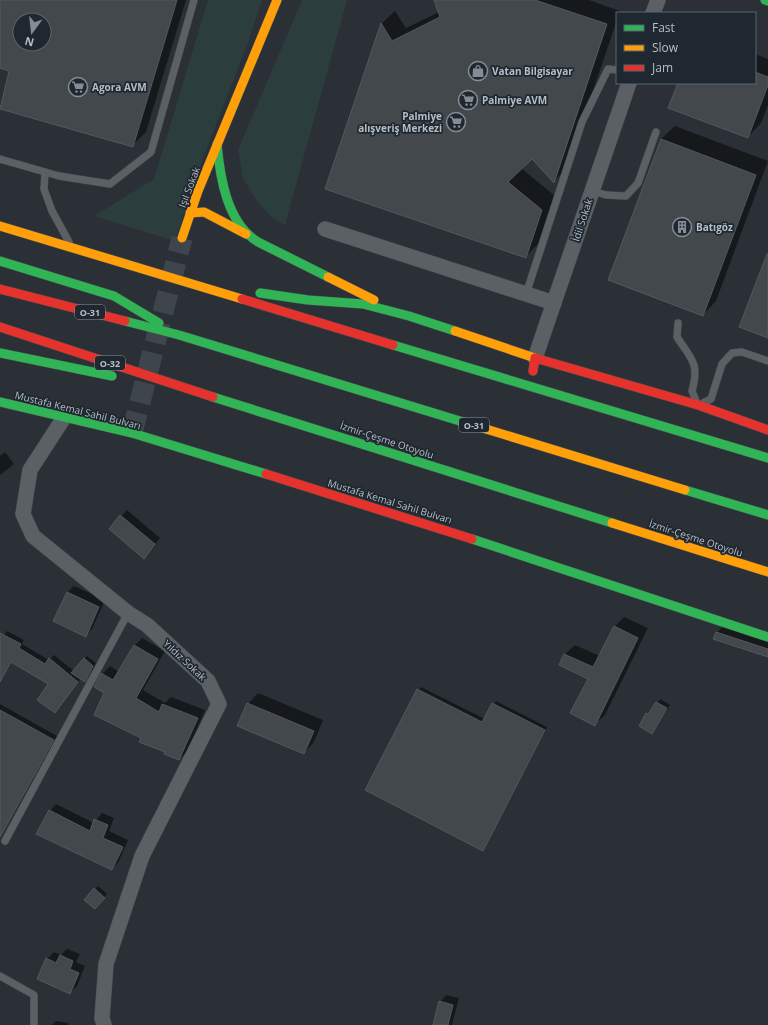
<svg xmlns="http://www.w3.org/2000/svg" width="768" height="1025" viewBox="0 0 768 1025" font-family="'Open Sans',sans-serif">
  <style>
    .green { fill: #2b3d3c }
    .shadow { fill: #0007; fill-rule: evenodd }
    .building { fill: #43484c; stroke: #53585d; fill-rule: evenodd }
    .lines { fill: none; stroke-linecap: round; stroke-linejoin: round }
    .secondary-tunnel { stroke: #3f454c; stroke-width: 21; stroke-dasharray: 21 10; stroke-linecap: butt }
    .lane-casing { stroke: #474b4f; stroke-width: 8 }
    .street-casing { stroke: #474b4f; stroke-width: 16 }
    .fast-casing { stroke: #474b4f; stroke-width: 10 }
    .slow-casing { stroke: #474b4f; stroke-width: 10 }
    .jam-casing { stroke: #474b4f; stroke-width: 10 }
    .lane { stroke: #5b6064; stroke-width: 7 }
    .street { stroke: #5b6064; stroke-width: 15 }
    .fast { stroke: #30b455; stroke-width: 9 }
    .slow { stroke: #ff9f0a; stroke-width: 9 }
    .jam { stroke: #e5322d; stroke-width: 9 }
    .labels { text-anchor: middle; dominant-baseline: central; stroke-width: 3.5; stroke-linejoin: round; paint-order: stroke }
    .shield { fill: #1f2830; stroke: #899199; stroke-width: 1 }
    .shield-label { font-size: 9px; font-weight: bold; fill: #b6bec6 }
    .poi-label { font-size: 10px; font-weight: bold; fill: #b6bec6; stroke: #1f2830; text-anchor: start }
    .street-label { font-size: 10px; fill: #b6bec6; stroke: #1f2830 }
  </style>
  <rect width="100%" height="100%" fill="#2a3036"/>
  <g class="green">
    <path d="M208,0H262L248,43L202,161L175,241L94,216L154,179Z"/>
    <path d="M302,0H347L285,225L271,217L257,201L243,178L238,150Z"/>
  </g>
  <g class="shadow">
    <path d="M0,0H186L146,132L133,145L0,108L10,70L0,67ZM20,20H44V44H20Z"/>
    <path d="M435,0H589L620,11L619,13H617V20L567,168L554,181L532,157L521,168L555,196L539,243L525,257L326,189L381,24L395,11L406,28L439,12Z"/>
    <path d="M755,54L768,59V105L761,123L748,137L679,83H755Z"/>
    <path d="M675,126L768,161L716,301L703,315L661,139Z"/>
    <path d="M5,452L14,464L0,475V456Z"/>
    <path d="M127,510L160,538L144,557L110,529Z"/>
    <path d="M74,586L105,600L92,629L85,635L68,592Z"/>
    <path d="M624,617L648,628L605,715L595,724L589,678L560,665L565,654L575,645L600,656L614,627Z"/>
    <path d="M727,623L768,636V656L716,633Z"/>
    <path d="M7,631L24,640L22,644L49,660L54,655L74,671L87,656L96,663L88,677L85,680L81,678L59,707L49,684L12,662L0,681V641Z"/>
    <path d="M142,638L165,651L143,690L165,703L171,697L205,710L187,752L179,759L142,737L106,693L102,674L110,666L119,672L135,645Z"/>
    <path d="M421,687L485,719L496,701L547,727L483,849L418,690Z"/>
    <path d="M258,693L323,720L314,742L304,753L248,704Z"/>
    <path d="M660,699L670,705L652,732L647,713L650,710L652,711Z"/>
    <path d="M0,704L57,736L10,820L6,824L0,821Z"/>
    <path d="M56,804L94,823L102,813L114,818L109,831L128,840L118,863L112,869L50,811Z"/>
    <path d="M98,886L107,894L98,905L95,889Z"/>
    <path d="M67,949L80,954L76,962L85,966L77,986L70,992L47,959L54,952L61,955Z"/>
    <path d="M446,995L459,998L452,1025H434L440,1002Z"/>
    <path d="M56,1021L68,1023V1025H52Z"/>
  </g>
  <g class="building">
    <path d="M0,0H177L133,147L0,109L9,71L0,68ZM20,20H44V44H20Z"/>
    <path d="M434,0H535L607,24L554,183L532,159L508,182L542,210L526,258L325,189L381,23L392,41L440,17Z"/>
    <path d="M755,72L768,77V85L748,138L668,108L678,83H755Z"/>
    <path d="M661,139L756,175L703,316L608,280Z"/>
    <path d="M767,254H768V338L739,327Z"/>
    <path d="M120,515L155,544L144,559L109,529Z"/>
    <path d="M67,592L99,607L86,637L53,621Z"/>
    <path d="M614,626L638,638L595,726L570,713L588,679L559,665L564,654L593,667Z"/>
    <path d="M716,632L768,649V657L713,639Z"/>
    <path d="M0,633L21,644L19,648L45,664L49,658L78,682L55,713L37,700L48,684L11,662L0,682Z"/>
    <path d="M134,645L158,659L136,698L159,712L162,704L198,718L179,760L164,754L165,752L139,742L141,738L94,715L104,693L94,687L101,673L113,680Z"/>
    <path d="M84,658L93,666L85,682L71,673Z"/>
    <path d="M417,689L482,722L492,703L545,730L483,851L365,790Z"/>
    <path d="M656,702L667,708L652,734L639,726L646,713L648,714Z"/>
    <path d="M247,703L314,731L304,754L237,726Z"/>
    <path d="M0,710L54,740L0,837Z"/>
    <path d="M49,810L90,831L94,819L108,825L103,838L123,847L112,870L36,834Z"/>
    <path d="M94,888L105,898L95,909L84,900Z"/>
    <path d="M60,955L73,961L70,969L79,973L70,994L37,979L46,958L56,963Z"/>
    <path d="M439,1001L453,1005L448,1025H433Z"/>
  </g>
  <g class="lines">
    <path class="secondary-tunnel" d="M132,433L182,238"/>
    <defs>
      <g id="lane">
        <path d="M0,159L59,176L110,184L151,152L194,0"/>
        <path d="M45,173L44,189L52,211L69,242"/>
        <path d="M592,191L606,195L626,196L638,183L656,132"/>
        <path d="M526,294L582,122L608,69L617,70"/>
        <path d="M678,323L677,337C691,359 700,363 692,391L696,401"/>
        <path d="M703,403L711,399L722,364L732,353L742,352L768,361"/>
        <path d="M5,841L128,613"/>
        <path d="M0,976L34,995V1025"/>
      </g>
      <g id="street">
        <path d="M653,13L658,0"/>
        <path d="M325,229L554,303"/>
        <path d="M535,358L629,83"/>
        <path d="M65,416L30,470L23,514L33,536L128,613L147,625L208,681L219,704L142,856L106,964L102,1018L104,1025"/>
      </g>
      <g id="fast">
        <path d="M765,0L768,1"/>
        <path d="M217,144C220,178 227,223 258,242L328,277"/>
        <path d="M0,261L114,296L159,323"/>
        <path d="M260,293L308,300L363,304L409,316L455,331"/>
        <path d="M125,321L179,335L486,429"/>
        <path d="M393,345L768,458"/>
        <path d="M0,353L112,376"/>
        <path d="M213,397L612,523"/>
        <path d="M0,402L132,433L266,474"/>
        <path d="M685,490L768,515"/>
        <path d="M472,539L768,637"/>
      </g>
      <g id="slow">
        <path d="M190,213L204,212L246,234"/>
        <path d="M0,226L242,299"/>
        <path d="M182,238L198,191L277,0"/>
        <path d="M328,277L374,300"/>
        <path d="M455,331L535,358"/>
        <path d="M486,429L685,490"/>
        <path d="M612,523L768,572"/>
      </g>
      <g id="jam">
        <path d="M0,289L125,321"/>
        <path d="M242,299L393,345"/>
        <path d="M0,327L213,397"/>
        <path d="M533,371L535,358L698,405L768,430"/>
        <path d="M266,474L472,539"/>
      </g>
    </defs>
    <use href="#lane" class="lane-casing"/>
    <use href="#street" class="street-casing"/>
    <use href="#fast" class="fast-casing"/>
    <use href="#slow" class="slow-casing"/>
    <use href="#jam" class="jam-casing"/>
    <use href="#lane" class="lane"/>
    <use href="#street" class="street"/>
    <use href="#fast" class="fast"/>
    <use href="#slow" class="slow"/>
    <use href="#jam" class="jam"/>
  </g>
  <defs>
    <symbol id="shop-ring" viewBox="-11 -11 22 22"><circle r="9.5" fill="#1f2830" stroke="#858c94" stroke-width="1.5"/><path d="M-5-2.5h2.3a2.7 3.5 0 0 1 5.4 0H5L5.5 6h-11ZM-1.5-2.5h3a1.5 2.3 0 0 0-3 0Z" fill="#858c94"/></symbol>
    <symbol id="supermarket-ring" viewBox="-11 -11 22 22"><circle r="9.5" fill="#1f2830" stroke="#858c94" stroke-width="1.5"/><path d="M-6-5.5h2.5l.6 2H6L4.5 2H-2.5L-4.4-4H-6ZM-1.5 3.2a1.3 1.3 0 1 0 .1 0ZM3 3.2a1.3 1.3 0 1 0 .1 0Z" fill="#858c94"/></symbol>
    <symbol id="building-ring" viewBox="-11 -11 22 22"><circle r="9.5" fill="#1f2830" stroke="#858c94" stroke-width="1.5"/><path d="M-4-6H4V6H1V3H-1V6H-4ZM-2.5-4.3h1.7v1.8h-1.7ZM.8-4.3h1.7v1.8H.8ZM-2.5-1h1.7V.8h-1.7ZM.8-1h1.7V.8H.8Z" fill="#858c94"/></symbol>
  </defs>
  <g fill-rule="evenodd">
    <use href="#shop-ring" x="467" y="60" width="22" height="22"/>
    <use href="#supermarket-ring" x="67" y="76" width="22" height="22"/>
    <use href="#supermarket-ring" x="457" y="89" width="22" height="22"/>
    <use href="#supermarket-ring" x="445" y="111" width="22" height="22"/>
    <use href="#building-ring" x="671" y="216" width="22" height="22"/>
  </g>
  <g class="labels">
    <g class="shield">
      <rect x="75" y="305" width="30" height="14" rx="3"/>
      <rect x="95" y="356" width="30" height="14" rx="3"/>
      <rect x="459" y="418" width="30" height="14" rx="3"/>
    </g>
    <g class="shield-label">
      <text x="90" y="312">O-31</text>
      <text x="110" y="363">O-32</text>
      <text x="474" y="425">O-31</text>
    </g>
    <g class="poi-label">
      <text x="492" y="71">Vatan Bilgisayar</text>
      <text x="92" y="87">Agora AVM</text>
      <text x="482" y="100">Palmiye AVM</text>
      <text x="442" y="116" text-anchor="end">Palmiye<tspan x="442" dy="12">alışveriş Merkezi</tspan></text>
      <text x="696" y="227">Batıgöz</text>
    </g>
    <g class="street-label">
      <text transform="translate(189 187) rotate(-69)">Işıl Sokak</text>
      <text transform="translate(582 220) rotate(-72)">İdil Sokak</text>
      <text transform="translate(78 410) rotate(14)">Mustafa Kemal Sahil Bulvarı</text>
      <text transform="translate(387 440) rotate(18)">İzmir-Çeşme Otoyolu</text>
      <text transform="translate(390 501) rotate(17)">Mustafa Kemal Sahil Bulvarı</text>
      <text transform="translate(696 538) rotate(18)">İzmir-Çeşme Otoyolu</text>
      <text transform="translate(185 660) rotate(43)">Yıldız Sokak</text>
    </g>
  </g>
  <rect x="616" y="12" width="140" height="72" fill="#1f2830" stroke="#5b646c"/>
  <rect x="624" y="25" width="20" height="6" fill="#30b455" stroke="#5b646c"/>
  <text x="652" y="32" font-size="12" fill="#b6bec6">Fast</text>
  <rect x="624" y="45" width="20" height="6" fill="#ff9f0a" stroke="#5b646c"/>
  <text x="652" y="52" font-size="12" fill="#b6bec6">Slow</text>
  <rect x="624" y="65" width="20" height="6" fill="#e5322d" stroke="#5b646c"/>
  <text x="652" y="72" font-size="12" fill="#b6bec6">Jam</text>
  <g transform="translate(32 32) rotate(195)"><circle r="19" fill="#1f2830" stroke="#5b646c"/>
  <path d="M0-3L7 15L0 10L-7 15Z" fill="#858c94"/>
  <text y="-6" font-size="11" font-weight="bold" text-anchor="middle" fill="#b6bec6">N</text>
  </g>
</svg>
